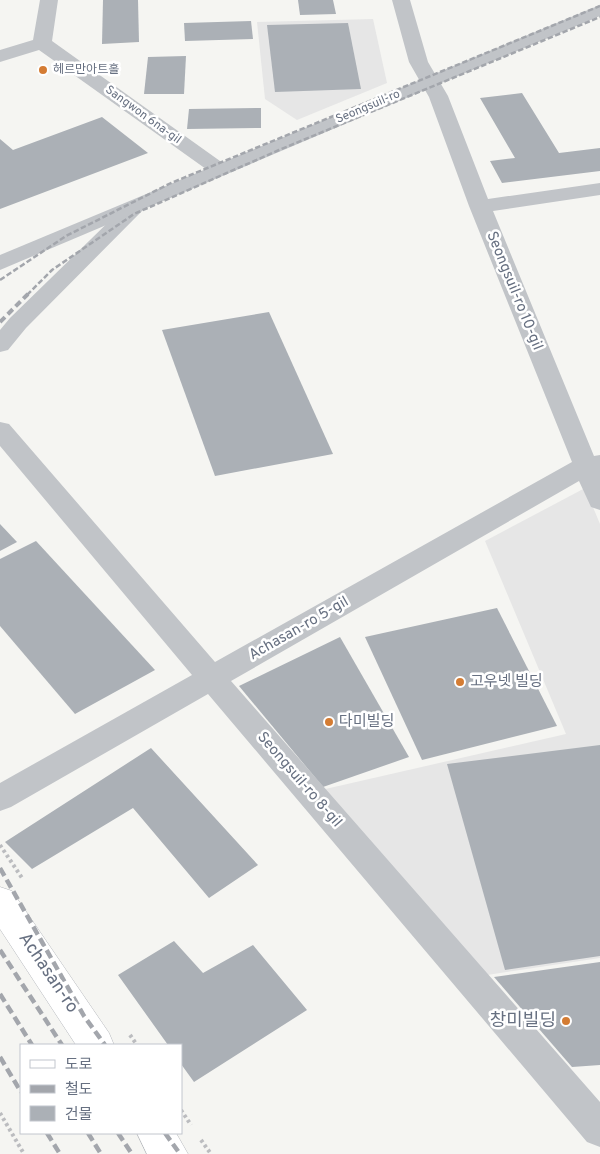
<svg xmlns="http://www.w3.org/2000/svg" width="600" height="1154" viewBox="0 0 600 1154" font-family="Overpass,'Noto Sans KR',sans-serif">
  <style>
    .built { fill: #e6e6e6 }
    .building { fill: #abb0b6 }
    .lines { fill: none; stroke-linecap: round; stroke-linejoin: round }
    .secondary-casing { stroke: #b4b7bc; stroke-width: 1 }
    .path { stroke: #bbbcbf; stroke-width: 4; stroke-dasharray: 3 3; stroke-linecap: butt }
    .minor { fill: #c1c4c8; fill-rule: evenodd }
    .tertiary { fill: #c1c4c8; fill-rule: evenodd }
    .secondary { fill: #fff; fill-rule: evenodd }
    .rail-far2 { stroke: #a3a6ac; stroke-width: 2.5; stroke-dasharray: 5.5 2.5; stroke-linecap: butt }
    .rail-far1 { stroke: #a3a6ac; stroke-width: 4; stroke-dasharray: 7 4; stroke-linecap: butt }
    .rail { stroke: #a3a6ac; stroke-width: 4.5; stroke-dasharray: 9 4.5; stroke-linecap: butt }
    .poi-dot { fill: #d47c33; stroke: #fff; stroke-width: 2 }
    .labels { text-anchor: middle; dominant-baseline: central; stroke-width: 5; stroke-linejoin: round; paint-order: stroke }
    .far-poi-label { font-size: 12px; fill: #677081; stroke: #fff; text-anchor: start }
    .far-street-label { font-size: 12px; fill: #677081; stroke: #fff }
    .street-label { font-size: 15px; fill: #677081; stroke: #fff }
    .poi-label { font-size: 15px; fill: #677081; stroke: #fff; text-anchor: start }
    .near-street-label { font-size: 18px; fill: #677081; stroke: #fff }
    .near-poi-label { font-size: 18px; fill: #677081; stroke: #fff; text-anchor: end }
  </style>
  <rect width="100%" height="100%" fill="#f5f5f2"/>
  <g class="built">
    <path d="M373,19L387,83L297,120L265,99L257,22Z"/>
    <path d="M585,488L600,524V958L487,975L321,790L566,734L485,541Z"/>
  </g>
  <g class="building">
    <path d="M103,0H138L139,42L102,44Z"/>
    <path d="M298,0H333L336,14L300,15Z"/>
    <path d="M251,21L253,39L185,41L184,23Z"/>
    <path d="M348,23L361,89L275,92L267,25Z"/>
    <path d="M186,56L184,94H144L148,57Z"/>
    <path d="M522,93L559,153L600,148V171L502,183L490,161L515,158L480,98Z"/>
    <path d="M261,108V128L187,129L189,109Z"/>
    <path d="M102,117L148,153L0,209V139L13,150Z"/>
    <path d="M269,312L333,454L215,476L162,330Z"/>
    <path d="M0,524L17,542L0,551Z"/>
    <path d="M36,541L155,670L75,714L0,626V559Z"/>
    <path d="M497,608L557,726L422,760L365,637Z"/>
    <path d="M340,637L409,757L323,787L239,686Z"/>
    <path d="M600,745V956L505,970L447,764Z"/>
    <path d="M151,748L258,865L209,898L133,808L32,869L5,842Z"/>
    <path d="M174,941L203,973L253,945L307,1010L194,1082L181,1064V1045H168L118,975Z"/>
    <path d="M600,962V1065L572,1067L494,977Z"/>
  </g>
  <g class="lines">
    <defs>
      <g id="secondary">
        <path d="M0,887L12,891L109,1033L114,1045H76L0,929Z"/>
        <path d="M137,1133H176L188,1154H147Z"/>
      </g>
    </defs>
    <use href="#secondary" class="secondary-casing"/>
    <g class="path">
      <path d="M0,845L22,878"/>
      <path d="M130,1035L137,1045"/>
      <path d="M181,1110L191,1125"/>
      <path d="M0,1113L24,1154"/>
      <path d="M201,1140L211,1154"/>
    </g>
    <g class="minor">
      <path d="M40,0H58L52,41L227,166L230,170L227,174L220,176L213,174L39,50L0,62V50L33,40Z"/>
      <path d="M392,0H410L428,62L448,96L488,199L600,183V195L493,211L594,456L600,455V510L591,507L579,481L231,681L600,1102V1147L587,1142L208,694L11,807L0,811V783L192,675L0,446V422L9,424L215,662L572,462L469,206L429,97L409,62Z"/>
      <path d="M136,200L143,202L147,206L143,210L26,328L8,350L0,352V330L10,318L129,202Z"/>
    </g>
    <path class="tertiary" d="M600,5V16L0,270V255Z"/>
    <use href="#secondary" class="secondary"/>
    <g class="rail-far2">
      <path d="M0,280L66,236L171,183L600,6"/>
      <path d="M27,295L52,270L134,214L279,150L600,17"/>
    </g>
    <path class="rail-far1" d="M0,322L28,294"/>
    <g class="rail">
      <path d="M0,868L84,1016L105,1045"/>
      <path d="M0,950L62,1045"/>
      <path d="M0,994L32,1045"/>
      <path d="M0,1057L21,1092"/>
      <path d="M47,1133L60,1154"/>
      <path d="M88,1133L101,1154"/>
      <path d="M118,1133L132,1154"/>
      <path d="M165,1133L180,1154"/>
    </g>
  </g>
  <g class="poi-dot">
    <circle cx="43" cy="70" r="5"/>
    <circle cx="460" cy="682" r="5"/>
    <circle cx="329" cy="722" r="5"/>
    <circle cx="566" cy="1021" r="5"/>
  </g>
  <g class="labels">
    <g class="far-poi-label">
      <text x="53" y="70">헤르만아트홀</text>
    </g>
    <g class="far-street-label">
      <text transform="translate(368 107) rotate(-23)">Seongsuil-ro</text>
      <text transform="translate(143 115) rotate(36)">Sangwon 6na-gil</text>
    </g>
    <g class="street-label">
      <text transform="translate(514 291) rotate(68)">Seongsuil-ro 10-gil</text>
      <text transform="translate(299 629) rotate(-30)">Achasan-ro 5-gil</text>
      <text transform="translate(299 780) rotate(49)">Seongsuil-ro 8-gil</text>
    </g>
    <g class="poi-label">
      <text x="470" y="682">고우넷 빌딩</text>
      <text x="339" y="722">다미빌딩</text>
    </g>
    <g class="near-street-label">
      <text transform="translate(48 973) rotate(56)">Achasan-ro</text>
    </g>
    <g class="near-poi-label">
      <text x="556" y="1021">창미빌딩</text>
    </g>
  </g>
  <rect x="20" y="1044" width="162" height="90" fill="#ffffff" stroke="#c2c6cd"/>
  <rect x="30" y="1060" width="25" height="8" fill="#ffffff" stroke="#c2c6cd"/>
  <text x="65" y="1069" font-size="15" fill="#677081">도로</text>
  <rect x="30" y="1085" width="25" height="8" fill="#a3a6ac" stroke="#c2c6cd"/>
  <text x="65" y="1094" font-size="15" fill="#677081">철도</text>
  <rect x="30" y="1106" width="25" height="15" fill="#abb0b6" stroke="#c2c6cd"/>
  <text x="65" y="1119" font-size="15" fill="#677081">건물</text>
</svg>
